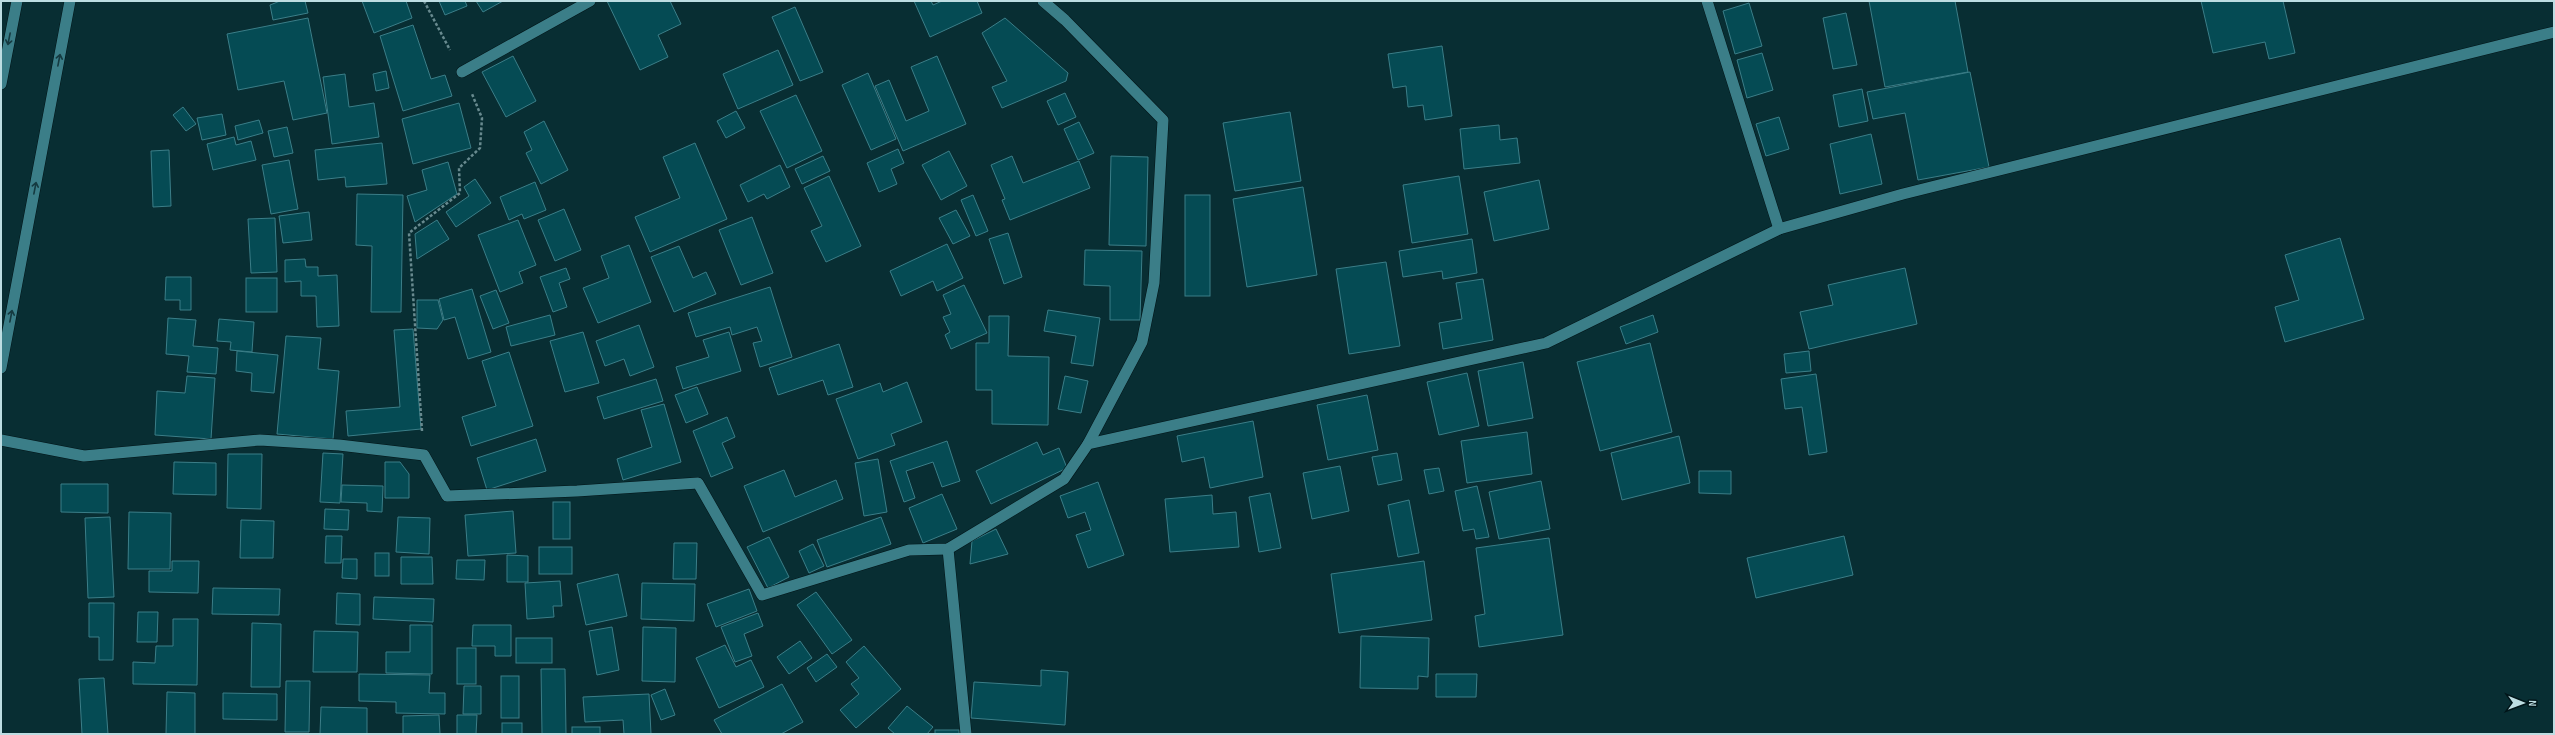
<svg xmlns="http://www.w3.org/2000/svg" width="2555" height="735" viewBox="0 0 2555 735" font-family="'Sofia Sans Condensed',sans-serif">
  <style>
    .building { fill: #054b54; stroke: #3b7e88 }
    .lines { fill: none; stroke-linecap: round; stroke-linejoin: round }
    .minor-casing { stroke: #021417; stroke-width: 12 }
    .secondary-casing { stroke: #021417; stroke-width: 12 }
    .path { stroke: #688a8f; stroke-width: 2.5; stroke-dasharray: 3 2; stroke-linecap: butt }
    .minor { stroke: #3b7e88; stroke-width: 11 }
    .secondary { stroke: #3b7e88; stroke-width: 11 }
    .oneway { stroke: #153a40 }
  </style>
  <rect width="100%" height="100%" fill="#082e33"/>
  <g class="building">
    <path d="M280,1H305L308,13L273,20L270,5Z"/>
    <path d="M362,1H406L412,18L374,33Z"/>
    <path d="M439,1H465L467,6L445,15Z"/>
    <path d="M476,1H503L483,12Z"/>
    <path d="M607,1H670L681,24L658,35L668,57L640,70Z"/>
    <path d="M914,1H931L933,5L942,1H977L982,13L930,37Z"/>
    <path d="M1869,1H1955L1968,72L1885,87Z"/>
    <path d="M2201,1H2283L2295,53L2269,59L2265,42L2213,53Z"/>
    <path d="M1749,3L1762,46L1735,54L1723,11Z"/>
    <path d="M795,7L823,72L800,81L772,17Z"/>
    <path d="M1846,13L1857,65L1833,69L1823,18Z"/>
    <path d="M308,18L327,113L293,120L284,81L238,90L227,34Z"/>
    <path d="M1005,18L1068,73L1066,81L1002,108L992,87L1007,81L982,33Z"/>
    <path d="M413,25L431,79L445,75L452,96L403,111L380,36Z"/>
    <path d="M1442,46L1452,116L1425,120L1423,105L1408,107L1406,86L1393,88L1388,54Z"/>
    <path d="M778,50L793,85L738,109L723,74Z"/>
    <path d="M1762,53L1773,90L1747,98L1737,60Z"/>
    <path d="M513,56L536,101L506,117L482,72Z"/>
    <path d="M937,56L966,124L903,151L875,86L889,80L906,121L929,111L911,67Z"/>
    <path d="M386,71L389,88L376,91L373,74Z"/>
    <path d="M1970,72L1989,167L1918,180L1905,113L1873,119L1867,92Z"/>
    <path d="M868,73L896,139L871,150L842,85Z"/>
    <path d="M345,74L349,107L374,103L379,137L332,144L323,77Z"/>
    <path d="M1862,89L1868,121L1839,127L1833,95Z"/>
    <path d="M1065,93L1076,117L1058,125L1047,101Z"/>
    <path d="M796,95L822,151L787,168L760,111Z"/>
    <path d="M459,103L471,148L413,164L402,119Z"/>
    <path d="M183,107L196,124L186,131L173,115Z"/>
    <path d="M736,111L745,128L726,138L717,121Z"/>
    <path d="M1290,112L1301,181L1235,191L1223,123Z"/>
    <path d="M222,114L226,135L202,140L197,118Z"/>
    <path d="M1779,117L1789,149L1766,156L1756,124Z"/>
    <path d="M259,120L263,133L238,140L235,126Z"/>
    <path d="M544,121L568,170L541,184L526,153L532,150L524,132Z"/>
    <path d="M1079,122L1094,153L1078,160L1064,129Z"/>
    <path d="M1499,125L1500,140L1517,138L1520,163L1464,169L1460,129Z"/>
    <path d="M287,127L293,153L274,157L268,131Z"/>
    <path d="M1871,134L1882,184L1840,194L1830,144Z"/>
    <path d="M234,137L236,145L251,141L256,160L213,170L207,144Z"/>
    <path d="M382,143L387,184L346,187L345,177L318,180L315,150Z"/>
    <path d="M695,143L727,219L650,252L635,217L680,198L663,157Z"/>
    <path d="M898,149L904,163L891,169L897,184L879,192L867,163Z"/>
    <path d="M169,150L171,206L153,207L151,151Z"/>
    <path d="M949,151L967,186L941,200L922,165Z"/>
    <path d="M823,156L830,171L802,184L795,169Z"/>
    <path d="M1012,156L1023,183L1079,161L1090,188L1010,220L1002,200L1005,199L991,165Z"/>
    <path d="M1111,156L1148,157L1146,246L1109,245Z"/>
    <path d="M289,160L298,209L271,214L262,165Z"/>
    <path d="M448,162L457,194L415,222L407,196L427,190L422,170Z"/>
    <path d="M780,165L790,187L767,199L764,194L748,202L740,185Z"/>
    <path d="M829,176L861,246L826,262L811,231L822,226L804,188Z"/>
    <path d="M1459,176L1468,234L1412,243L1403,185Z"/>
    <path d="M475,179L491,203L456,227L446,212L469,196L464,187Z"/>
    <path d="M1539,180L1549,229L1494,241L1484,192Z"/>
    <path d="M535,182L546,210L524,219L522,214L509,220L500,197Z"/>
    <path d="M1303,187L1317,275L1247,287L1233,199Z"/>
    <path d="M357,194L403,195L401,312H371L372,246L356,245Z"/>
    <path d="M973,195L988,231L976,236L961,200Z"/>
    <rect x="1185" y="195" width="25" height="101"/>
    <path d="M564,209L581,250L555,261L538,220Z"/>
    <path d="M956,210L970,236L953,244L939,218Z"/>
    <path d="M309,212L312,240L283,243L279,216Z"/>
    <path d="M752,217L773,273L741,285L719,230Z"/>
    <path d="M275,218L277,272L251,273L248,219Z"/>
    <path d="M437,220L449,239L417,259L415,234Z"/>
    <path d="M518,220L536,265L519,272L523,283L500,292L478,235Z"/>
    <path d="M1008,233L1022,277L1004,284L989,239Z"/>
    <path d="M2340,238L2364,319L2285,342L2275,307L2299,300L2285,255Z"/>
    <path d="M1472,239L1477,273L1443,279L1442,271L1403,277L1399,251Z"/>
    <path d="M947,244L963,278L937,291L933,281L901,296L890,271Z"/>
    <path d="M629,245L651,302L598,323L583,288L609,278L601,256Z"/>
    <path d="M679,246L693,278L706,272L716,294L674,312L651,257Z"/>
    <path d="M1085,250L1142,251L1140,320H1110V286L1084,285Z"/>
    <path d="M305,259L306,267H318V276L337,275L339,326L317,327L316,296H301V281L285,282V260Z"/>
    <path d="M1386,262L1400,346L1349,354L1336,269Z"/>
    <path d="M566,268L570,279L559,283L567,307L553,312L540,277Z"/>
    <path d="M1905,268L1917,324L1809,349L1800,312L1833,305L1828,285Z"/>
    <path d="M166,277H191V310H180V300H165Z"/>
    <rect x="246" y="278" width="31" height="34"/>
    <path d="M1483,279L1493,340L1443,349L1439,323L1462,319L1456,283Z"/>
    <path d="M964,285L987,333L951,349L945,335L950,332L943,317L951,314L943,295Z"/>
    <path d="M770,287L792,357L760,367L753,343L762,341L757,327L732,335L730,327L696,337L688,313Z"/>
    <path d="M472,289L491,352L468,359L455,317L444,320L439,299Z"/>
    <path d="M496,290L509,323L493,329L480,296Z"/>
    <path d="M417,300H438L443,320L437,329L417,328Z"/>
    <path d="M1048,310L1100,318L1093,366L1071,363L1076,336L1044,331Z"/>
    <path d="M550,315L555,335L511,346L506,327Z"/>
    <path d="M1653,315L1658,332L1626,344L1620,327Z"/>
    <path d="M989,316H1009L1008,356L1049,357L1048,425L992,424V390H976V343H989Z"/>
    <path d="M168,318L196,320L193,346L218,348L216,374L187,372L189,356L166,354Z"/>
    <path d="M219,319L254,322L252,352L230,350L231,342L217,341Z"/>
    <path d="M639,325L654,367L630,376L624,359L605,366L596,341Z"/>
    <path d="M413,329L421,429L348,436L346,411L400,407L394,330Z"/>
    <path d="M583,332L599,383L565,392L550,341Z"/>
    <path d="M729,332L741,371L683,389L676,367L709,357L703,340Z"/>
    <path d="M286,336L321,338L318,369L339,371L333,439L277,434Z"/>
    <path d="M1650,343L1672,432L1600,451L1577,362Z"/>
    <path d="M839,344L853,387L828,395L823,380L778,395L769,368Z"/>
    <path d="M237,351L278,355L274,393L251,391L252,373L236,371Z"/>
    <path d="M1809,351L1811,371L1786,373L1784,354Z"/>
    <path d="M509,352L533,426L471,446L462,417L496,406L482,361Z"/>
    <path d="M1523,362L1533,418L1488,426L1478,371Z"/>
    <path d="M1467,373L1479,426L1439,435L1427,382Z"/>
    <path d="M1816,374L1827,452L1809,455L1802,407L1785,409L1781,379Z"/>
    <path d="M187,376L215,378L211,439L155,435L157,391L185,393Z"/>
    <path d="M1065,376L1088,381L1081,413L1058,409Z"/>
    <path d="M656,379L663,401L604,419L597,397Z"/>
    <path d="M907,382L922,422L891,434L895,445L858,459L836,399L880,383L883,392Z"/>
    <path d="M697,387L708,414L686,423L675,395Z"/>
    <path d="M1367,395L1378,450L1328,460L1317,405Z"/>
    <path d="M664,404L681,462L623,480L617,459L652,447L641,410Z"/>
    <path d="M727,417L735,437L722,443L733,468L711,477L693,431Z"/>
    <path d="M1253,421L1263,477L1210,488L1204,457L1182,462L1177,436Z"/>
    <path d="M1527,432L1532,474L1467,483L1461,441Z"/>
    <path d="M1679,436L1690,483L1622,500L1611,453Z"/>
    <path d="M536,439L546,471L487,490L477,458Z"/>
    <path d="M947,441L960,481L942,487L933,462L906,471L915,498L904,502L890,461Z"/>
    <path d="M1037,442L1043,455L1059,448L1067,468L991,504L976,471Z"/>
    <path d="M323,453L343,454L340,503L320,502Z"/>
    <path d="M1397,453L1402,480L1378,485L1372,457Z"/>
    <path d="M228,454H262L261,509L227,508Z"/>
    <path d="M878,459L887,512L864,516L855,463Z"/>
    <path d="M174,462L216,463V495L173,494Z"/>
    <path d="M385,462H400L409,474V498H385Z"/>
    <path d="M1340,466L1349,511L1312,519L1303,473Z"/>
    <path d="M1439,468L1444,491L1429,494L1424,470Z"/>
    <path d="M784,470L795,497L836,480L843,499L763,532L744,486Z"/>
    <path d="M1699,471H1731V494L1699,493Z"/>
    <path d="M1541,481L1550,529L1499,539L1489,492Z"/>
    <path d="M1098,482L1124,555L1088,568L1076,535L1091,530L1085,512L1068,518L1060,496Z"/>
    <path d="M61,484H108V513L61,512Z"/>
    <path d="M342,485L383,486L382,512L367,511V503L341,502Z"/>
    <path d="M1477,486L1489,537L1476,539L1474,529L1463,531L1455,491Z"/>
    <path d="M1270,493L1281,548L1259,552L1249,497Z"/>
    <path d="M942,494L957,529L923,543L909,508Z"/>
    <path d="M1212,495L1213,514L1236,512L1239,547L1170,552L1165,499Z"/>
    <path d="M1409,500L1419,553L1398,557L1388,505Z"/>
    <rect x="553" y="502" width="17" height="37"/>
    <path d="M325,509L349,510L348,530L324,529Z"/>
    <path d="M513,511L516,553L468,556L465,515Z"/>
    <path d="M129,512L171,513L170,569H128Z"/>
    <path d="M110,517L114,597L88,598L85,518Z"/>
    <path d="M398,517L430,518L429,554L396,552Z"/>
    <path d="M881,517L891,544L827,567L817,540Z"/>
    <path d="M241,520L274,521L273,558H240Z"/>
    <path d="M996,529L1008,554L970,564L972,541Z"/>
    <path d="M326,536H342L341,563H325Z"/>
    <path d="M1844,536L1853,575L1756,598L1747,558Z"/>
    <path d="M769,537L789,577L768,588L747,547Z"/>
    <path d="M1549,538L1563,635L1479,647L1475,616L1485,614L1476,548Z"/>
    <path d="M674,543H697L696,579H673Z"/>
    <path d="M813,544L824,566L809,573L799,551Z"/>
    <rect x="539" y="547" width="33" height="27"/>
    <rect x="375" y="553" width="14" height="23"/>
    <path d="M507,555L528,556V582H507Z"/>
    <path d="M401,557H432L433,584H401Z"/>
    <path d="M343,559H357V579L342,578Z"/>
    <path d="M457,560H485L484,580L456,579Z"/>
    <path d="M172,561H199L198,593L149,592V571H172Z"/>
    <path d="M1424,561L1432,620L1339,633L1331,574Z"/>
    <path d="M618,574L627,616L586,625L577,584Z"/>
    <path d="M560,581L562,606H553L554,617L527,619L525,583Z"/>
    <path d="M642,583L695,584L694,621L641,619Z"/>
    <path d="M213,588L280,589L279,615L212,614Z"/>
    <path d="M749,589L757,611L716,627L707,604Z"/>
    <path d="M816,592L852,640L832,654L797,605Z"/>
    <path d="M337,593L360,594V625L336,624Z"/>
    <path d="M374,597L434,599L433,622L373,619Z"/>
    <path d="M89,603H114L113,660H99V637H89Z"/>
    <path d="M138,612H158L157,642H137Z"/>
    <path d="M758,613L763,626L744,634L752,656L735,662L721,627Z"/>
    <path d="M173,619H198L197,685L133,684V662L155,663L156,646H173Z"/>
    <path d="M252,623L281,624L280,687H251Z"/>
    <path d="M410,625H432V674L386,673V652H410Z"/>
    <path d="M473,625H511V656H495V646H472Z"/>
    <path d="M612,627L619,670L597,675L589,631Z"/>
    <path d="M643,627L676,628L675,682L642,681Z"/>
    <path d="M314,631L358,632L357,672H313Z"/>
    <path d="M1361,636L1429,638L1428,677L1418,676V689L1360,688Z"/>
    <rect x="516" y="638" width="36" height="25"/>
    <path d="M800,641L812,658L789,674L777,657Z"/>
    <path d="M725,645L736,667L751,660L764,687L719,708L696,658Z"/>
    <path d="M864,646L901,689L856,728L840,710L859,694L851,684L859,678L846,662Z"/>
    <rect x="457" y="648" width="19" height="36"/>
    <path d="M827,654L837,667L816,682L807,668Z"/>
    <path d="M541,669H565L566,734H542Z"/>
    <path d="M1041,670L1068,672L1065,725L971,718L974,682L1041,686Z"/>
    <path d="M359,674L430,675L429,693H445V714L396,713V702L359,701Z"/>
    <path d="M1436,674H1477L1476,697H1436Z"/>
    <rect x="501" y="676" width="18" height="42"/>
    <path d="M104,678L108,734H82L79,679Z"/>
    <path d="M286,681H310L309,732H285Z"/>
    <path d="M782,684L803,722L781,734H722L714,720Z"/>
    <path d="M464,686H481V714H463Z"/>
    <path d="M665,689L675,715L661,720L651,695Z"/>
    <path d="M167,692L195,693V734H166Z"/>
    <path d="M223,693L277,694V720L223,719Z"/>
    <path d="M649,694L651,734H624L623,720L585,722L583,697Z"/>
    <path d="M907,706L933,727L927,734H895L888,728Z"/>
    <path d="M321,707L367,708V734H320Z"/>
    <path d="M439,715L440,734H403V716Z"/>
    <path d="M457,715H477L476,734H457Z"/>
    <rect x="502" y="723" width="20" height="11"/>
    <rect x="572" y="727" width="28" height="7"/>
    <rect x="935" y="730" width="24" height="4"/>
  </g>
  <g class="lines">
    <defs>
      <g id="minor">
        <path d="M1043,1L1065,20L1163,120L1154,283L1142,342L1088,444"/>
        <path d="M1707,1L1779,229"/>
        <path d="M462,72L590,1"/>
        <path d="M1,440L84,456L260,440L339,445L424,455L447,496L577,491L698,483L762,595L909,550L948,549L1064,479L1088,444L1546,343L1779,229L1903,194L2554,32"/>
        <path d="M948,549L966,734"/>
      </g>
      <g id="secondary">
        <path d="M1,84L17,1"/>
        <path d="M1,368L70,1"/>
      </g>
    </defs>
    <use href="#minor" class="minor-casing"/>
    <use href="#secondary" class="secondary-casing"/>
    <g class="path">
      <path d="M424,1L450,50"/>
      <path d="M422,431L409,233L460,193L459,168L480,148L482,118L472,94"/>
    </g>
    <use href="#minor" class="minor"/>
    <use href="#secondary" class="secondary"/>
  </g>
  <defs><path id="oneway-shaft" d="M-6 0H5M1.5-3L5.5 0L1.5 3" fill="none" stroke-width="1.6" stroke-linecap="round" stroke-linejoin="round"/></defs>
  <g class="oneway">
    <use href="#oneway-shaft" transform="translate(9 39) rotate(101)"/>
    <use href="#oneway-shaft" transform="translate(59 60) rotate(-79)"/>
    <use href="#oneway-shaft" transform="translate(35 188) rotate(-79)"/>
    <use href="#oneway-shaft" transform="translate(11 316) rotate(-79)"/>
  </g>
  <rect width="2555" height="735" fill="none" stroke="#bddde2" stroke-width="4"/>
  <g transform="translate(2523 703) rotate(91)" stroke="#001519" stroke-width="3" paint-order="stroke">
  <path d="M0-3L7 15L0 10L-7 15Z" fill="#bddde2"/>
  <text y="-6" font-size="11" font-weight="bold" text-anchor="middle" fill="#bddde2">N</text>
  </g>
</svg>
